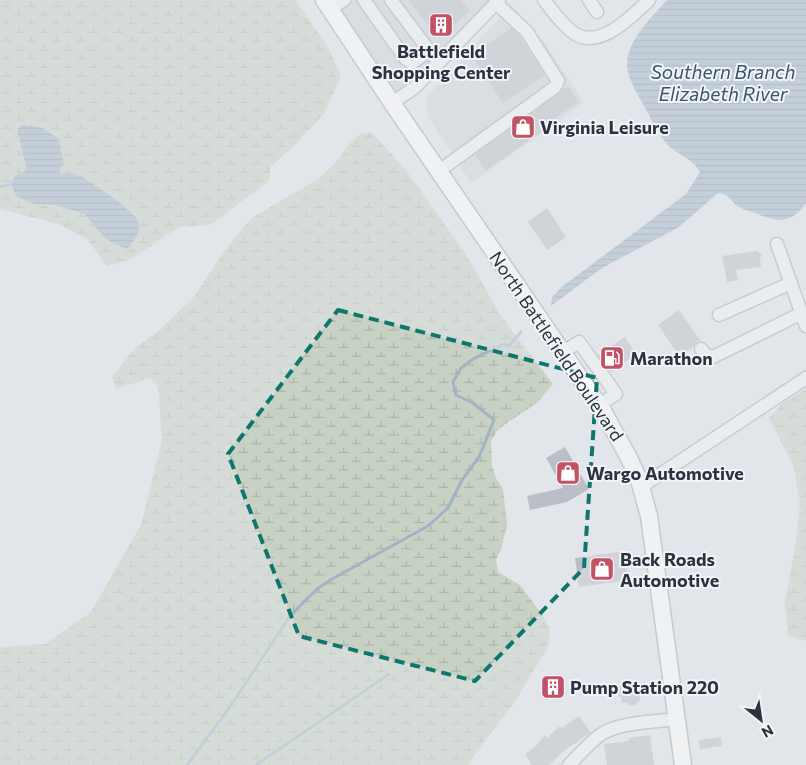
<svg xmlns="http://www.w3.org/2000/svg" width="806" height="765" viewBox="0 0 806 765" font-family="Commissioner,sans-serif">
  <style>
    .built { fill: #d0d4db }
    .wetland { fill: url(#wetland-marsh); fill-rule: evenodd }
    .water { fill: url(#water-rules) }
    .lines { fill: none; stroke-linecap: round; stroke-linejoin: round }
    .stream { stroke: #a0b4c6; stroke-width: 3 }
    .building { fill: #babec6 }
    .minor-casing { stroke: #a8acb3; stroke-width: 15 }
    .major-casing { stroke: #a2aab4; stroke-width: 19 }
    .minor { stroke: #f4f6f8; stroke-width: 12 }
    .major { stroke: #fff; stroke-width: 16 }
    .marked { fill: none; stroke: #0f766e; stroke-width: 4; stroke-dasharray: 10 6; stroke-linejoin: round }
    .labels { text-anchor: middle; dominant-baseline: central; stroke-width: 4; stroke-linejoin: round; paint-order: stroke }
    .poi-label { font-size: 18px; font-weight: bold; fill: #2c3340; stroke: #f2f4f7; text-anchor: start }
    .street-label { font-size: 18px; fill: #2c3340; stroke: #f2f4f7 }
    .water-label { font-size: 19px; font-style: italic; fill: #395370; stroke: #f2f4f7 }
  </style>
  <defs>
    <pattern id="wetland-marsh" width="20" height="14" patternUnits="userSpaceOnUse" patternTransform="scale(1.25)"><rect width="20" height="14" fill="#c8d2c4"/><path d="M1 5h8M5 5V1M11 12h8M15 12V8" fill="none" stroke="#acb5a9"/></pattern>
    <pattern id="water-rules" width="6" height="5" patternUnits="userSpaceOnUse" patternTransform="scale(1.25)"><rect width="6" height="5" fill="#a0b4c6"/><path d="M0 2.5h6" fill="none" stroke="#8393a2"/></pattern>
  </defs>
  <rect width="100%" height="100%" fill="#e2e5e9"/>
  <g class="built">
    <path d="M324,0H499L392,103Z"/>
    <path d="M511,5L545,43L584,103L471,183L428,117L426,98Z"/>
  </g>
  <g class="wetland">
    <path d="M0,0H295L327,45L341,76L324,114L296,144L270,167L269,181L210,225L179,227L130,260L107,266L87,239L58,224L0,209ZM17,130L61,166L59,172L62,174H75L115,199L126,249L114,244L105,238L84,214L55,205L34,204L16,175L24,172L26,166Z"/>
    <path d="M371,132L406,170L465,253L501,316L553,384L537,403L507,423L497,431L491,441L492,466L496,478L503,489L507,525L501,549L496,560L498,572L520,585L543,616L549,627L550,639L546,651L513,704L483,743L468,765H0V647L45,644L91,612L141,525L162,440L159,395L156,383L150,378L116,389L112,377L135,348L156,333L193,298L221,256L250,219L316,180L335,164L350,143L360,134Z"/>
    <path d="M806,389V641L788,635L785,601L796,543L800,504L794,467L769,418L782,404Z"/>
  </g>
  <g class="water">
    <path d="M667,0H806V203C791,225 776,222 755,213C749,211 742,209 737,206C729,199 730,195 718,193L679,227L602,268L551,306L552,297L563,286L686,194L700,172C694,159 675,154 666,143C657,132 651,118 644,106C638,95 631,84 628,72C622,44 651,18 667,0Z"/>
    <path d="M21,125L43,128L59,139L64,165L61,166L59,172L62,174C65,174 70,173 73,174C84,175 135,211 138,222C142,233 133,241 127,249L114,244L105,238L84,214L55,205L34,204L16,196L11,184L16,175L24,172L26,166L17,130Z"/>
  </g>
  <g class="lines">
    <g class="stream">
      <path d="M0,187L11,184"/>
      <path d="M187,765L230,707L290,616L317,589L332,579L428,526L448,508L462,480L479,457L494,420L473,403L456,395L453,382L461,368L473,359L504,344L509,346L521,332"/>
      <path d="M256,765L389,674"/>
    </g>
  </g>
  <g class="building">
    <path d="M408,0H461L470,11L439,38Z"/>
    <path d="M511,28L519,35L545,75L503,103L471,55Z"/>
    <path d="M568,86L579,102L555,118L557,121L485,171L475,155Z"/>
    <path d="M547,208L566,237L547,250L528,222Z"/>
    <path d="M757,251L762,255L760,257L761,267L736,270L738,280L727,282L722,256Z"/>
    <path d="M679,310L701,341L696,342L693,347L680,357L658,325Z"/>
    <path d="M625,337L636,354L611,372L598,355Z"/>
    <path d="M565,447L589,489L567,502L530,510L527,496L563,488L546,458Z"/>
    <path d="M625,551L628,580L579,587L575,558Z"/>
    <path d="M633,685V687L638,686L640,701H637V704L628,706V703H622L621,697H619L617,689H620V686Z"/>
    <path d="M579,716L589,730L590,733L565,750L549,765H532L525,754L537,745L545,735L547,738L560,726L562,728Z"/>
    <path d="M650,735L654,765H607L604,744L629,741V738Z"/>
    <path d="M721,737L722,746L700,749L699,740Z"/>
  </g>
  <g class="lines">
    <defs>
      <g id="minor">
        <path d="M364,0L405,58L412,63L428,51"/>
        <path d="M391,0L433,56"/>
        <path d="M544,0C552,10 560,22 570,30C596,54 630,18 649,0"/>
        <path d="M589,0L597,12"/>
        <path d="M330,9L344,0"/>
        <path d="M392,103L414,88L499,0"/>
        <path d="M439,171L555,87L558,81L527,32L496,3"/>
        <path d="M777,244L806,326"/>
        <path d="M719,315L791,283"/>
        <path d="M701,349L706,355L713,357L717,355L802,313"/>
        <path d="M563,352L579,342L616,394L599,405"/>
        <path d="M641,487L806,378"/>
        <path d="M569,765C579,755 589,743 600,735C618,722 655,722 677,719"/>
      </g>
      <path id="major" d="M324,0L392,103L603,411L629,458L639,480L649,516L683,765"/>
    </defs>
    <use href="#minor" class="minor-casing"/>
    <use href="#major" class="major-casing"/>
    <use href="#minor" class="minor"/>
    <use href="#major" class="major"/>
  </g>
  <path d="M0 0H806V765H0ZM338,310L597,378L584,568L475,681L299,636L228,454Z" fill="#e2e5e9" fill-opacity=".55" fill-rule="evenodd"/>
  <path class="marked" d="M338,310L597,378L584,568L475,681L299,636L228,454Z"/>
  <defs>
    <symbol id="building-square" viewBox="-11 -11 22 22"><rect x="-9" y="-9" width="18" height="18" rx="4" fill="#c35266" stroke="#f2f4f7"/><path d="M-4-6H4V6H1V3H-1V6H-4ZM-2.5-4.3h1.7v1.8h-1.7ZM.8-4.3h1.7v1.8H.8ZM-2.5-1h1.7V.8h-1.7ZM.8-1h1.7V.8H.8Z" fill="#fff"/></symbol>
    <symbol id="shop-square" viewBox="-11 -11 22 22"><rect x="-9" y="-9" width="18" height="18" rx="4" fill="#c35266" stroke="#f2f4f7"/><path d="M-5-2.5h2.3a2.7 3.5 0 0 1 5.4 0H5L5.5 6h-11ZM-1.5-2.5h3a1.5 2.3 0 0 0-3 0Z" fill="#fff"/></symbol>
    <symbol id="fuel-square" viewBox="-11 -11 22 22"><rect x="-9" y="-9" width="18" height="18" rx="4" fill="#c35266" stroke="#f2f4f7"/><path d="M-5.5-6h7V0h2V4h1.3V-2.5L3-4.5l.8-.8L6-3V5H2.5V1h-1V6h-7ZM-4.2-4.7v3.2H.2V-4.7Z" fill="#fff"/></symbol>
  </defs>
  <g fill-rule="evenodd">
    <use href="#building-square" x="427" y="11" width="28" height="28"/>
    <use href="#shop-square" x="509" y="113" width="28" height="28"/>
    <use href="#fuel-square" x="598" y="344" width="28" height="28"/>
    <use href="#shop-square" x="554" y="459" width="28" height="28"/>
    <use href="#shop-square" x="588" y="555" width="28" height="28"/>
    <use href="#building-square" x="539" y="673" width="28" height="28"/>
  </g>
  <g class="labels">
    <g class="poi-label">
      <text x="441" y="51" text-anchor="middle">Battlefield<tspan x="441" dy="21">Shopping Center</tspan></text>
      <text x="540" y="127">Virginia Leisure</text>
      <text x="630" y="358">Marathon</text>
      <text x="586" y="473">Wargo Automotive</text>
      <text x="620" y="559">Back Roads<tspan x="620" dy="21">Automotive</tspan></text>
      <text x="570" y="687">Pump Station 220</text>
    </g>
    <g class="street-label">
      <text transform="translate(557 346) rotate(56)">North Battlefield Boulevard</text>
    </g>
    <g class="water-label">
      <text x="723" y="71">Southern Branch<tspan x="723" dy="22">Elizabeth River</tspan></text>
    </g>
  </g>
  <g transform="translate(761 720) rotate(150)" stroke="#f2f4f7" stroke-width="4" paint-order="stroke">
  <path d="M0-4L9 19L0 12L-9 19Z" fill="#2c3340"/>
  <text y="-8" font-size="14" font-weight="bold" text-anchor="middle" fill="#2c3340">N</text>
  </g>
</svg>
